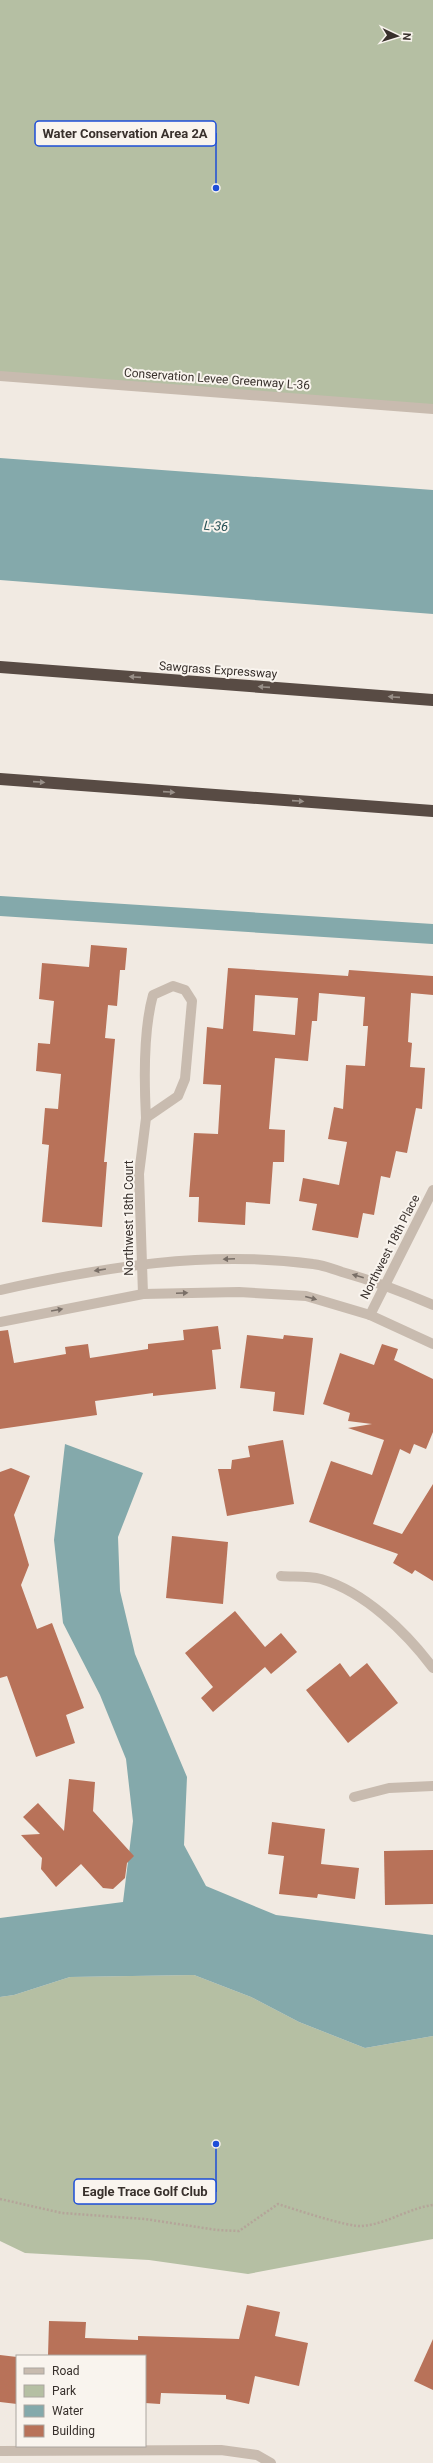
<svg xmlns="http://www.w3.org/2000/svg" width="433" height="2463" viewBox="0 0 433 2463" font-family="Roboto,sans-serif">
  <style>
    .green { fill: #b5bfa3 }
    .water { fill: #84a9ab }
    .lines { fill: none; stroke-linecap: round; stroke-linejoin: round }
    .canal { stroke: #84a9ab; stroke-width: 20 }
    .building { fill: #b87259; fill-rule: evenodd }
    .path { stroke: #b4a599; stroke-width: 2.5; stroke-dasharray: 2 2; stroke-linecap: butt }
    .minor { stroke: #c8bbaf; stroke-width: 10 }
    .highway { stroke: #584b44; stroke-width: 12 }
    .oneway { fill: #988f88 }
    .oneway2 { fill: #796f67 }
    .labels { text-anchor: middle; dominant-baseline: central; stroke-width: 4; stroke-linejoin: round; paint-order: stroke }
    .street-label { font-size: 12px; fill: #38302c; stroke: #f9f4ee }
    .water-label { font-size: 13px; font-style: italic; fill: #265155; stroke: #f9f4ee }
    .leader { fill: none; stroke: #1d4ed8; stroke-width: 1.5 }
    .callout-dot { fill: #1d4ed8; stroke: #f9f4ee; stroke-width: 1.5 }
    .callout { fill: #f9f4ee; stroke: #1d4ed8; stroke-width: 1.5 }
    .callout-label { font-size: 13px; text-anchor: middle; font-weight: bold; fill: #38302c }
  </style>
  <rect width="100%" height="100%" fill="#f1eae2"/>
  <g class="green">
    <path d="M0,0H433V409L0,376Z"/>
    <path d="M194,1975L251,1997L299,2022L365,2048L433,2036V2239L248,2274L149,2260L25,2253L0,2241V1997L14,1995L70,1977Z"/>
  </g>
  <g class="water">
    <path d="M0,458L433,490V614L0,580Z"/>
    <path d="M65,1444L143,1473L118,1537L120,1591L135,1654L187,1777L184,1845L206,1886L276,1915L433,1935V2036L365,2048L299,2022L251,1997L194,1975L70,1977L14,1995L0,1997V1918L123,1902L133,1821L126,1759L100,1695L63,1623L54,1540Z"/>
  </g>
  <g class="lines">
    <path class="canal" d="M0,906L433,934"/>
  </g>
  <g class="building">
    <path d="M91,945L127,948L125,970H120L117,1006L108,1005L105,1038L115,1039L104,1162H107L102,1227L42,1222L49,1145L42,1144L45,1108L58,1109L61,1074L36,1071L38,1043L50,1044L54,1001L39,999L42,963L89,967Z"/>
    <path d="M228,968L348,976L349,970L433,976V995L411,993L408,1042L412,1043L410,1067L425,1068L422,1109L416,1108L407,1153L396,1151L390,1178L381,1176L374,1215L363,1213L358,1238L312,1230L317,1204L299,1201L303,1178L339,1185L347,1142L328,1139L334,1107L343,1109L346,1065L365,1066L368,1026H363L365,997L319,993L317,1021H312L308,1061L275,1058L269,1129L285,1130L284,1162H273L270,1204L246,1202L245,1225L198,1222L199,1197H189L194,1133L218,1134L221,1085L203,1084L207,1027L223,1029ZM255,995L298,998L295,1035L253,1031Z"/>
    <path d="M218,1326L221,1349L212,1350L216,1389L153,1396V1393L95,1401L97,1415L0,1429V1331L8,1330L14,1363L66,1354L65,1347L88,1344L90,1358L148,1349V1344L184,1340L183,1330Z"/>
    <path d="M247,1335L283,1339L284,1335L313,1338L304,1415L273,1411L275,1392L240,1388Z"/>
    <path d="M382,1344L398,1349L394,1360L433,1379V1432L426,1449L414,1444L410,1454L400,1449L373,1524L402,1534L433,1484V1581L415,1570L412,1574L393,1563L398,1554L309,1522L331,1461L372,1475L384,1440L348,1428L372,1424L348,1421L350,1413L323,1404L340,1353L374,1365Z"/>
    <path d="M283,1440L294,1504L227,1516L218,1469H231L232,1460L250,1457L248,1446Z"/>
    <path d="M11,1468L30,1476L14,1515L29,1565L21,1585L37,1629L52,1623L84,1708L66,1715L75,1743L36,1757L7,1676L0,1678V1472Z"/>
    <path d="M172,1536L228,1542L223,1604L166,1598Z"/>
    <path d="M235,1611L265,1647L281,1633L297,1652L271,1674L265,1667L213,1712L201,1698L213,1687L185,1653Z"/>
    <path d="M340,1663L350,1677L367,1663L398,1703L348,1743L306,1690Z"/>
    <path d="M69,1779L95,1782L93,1811L134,1856L127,1863L125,1878L113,1889L103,1888L81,1864L56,1887L41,1869L42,1858L21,1835L40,1834L23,1817L38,1803L64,1831Z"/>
    <path d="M272,1822L325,1829L321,1864L359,1868L355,1899L318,1894L317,1898L279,1894L284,1856L268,1854Z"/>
    <path d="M433,1850V1904L385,1905L384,1851Z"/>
    <path d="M247,2305L280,2312L275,2336L308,2343L299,2386L255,2376L249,2404L226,2399V2395L161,2393L160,2404L145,2403V2356H48L49,2321L86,2322L85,2338L138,2340V2336L239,2339Z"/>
    <path d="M433,2339V2390L414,2381Z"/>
    <path d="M0,2355L17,2357V2404L0,2402Z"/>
  </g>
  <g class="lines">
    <path class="path" d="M0,2199L62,2213L145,2219L217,2230L239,2231L278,2204C294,2209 347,2227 362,2226C387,2224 409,2208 433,2205"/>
    <g class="minor">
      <path d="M0,376L433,409"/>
      <path d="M0,1290C104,1267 207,1250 313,1264C323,1265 333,1269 342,1272C374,1281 403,1292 433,1305"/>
      <path d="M143,1294L139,1174L146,1118L178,1096L185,1079L192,1001L185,990L173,986L153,995C143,1031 144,1080 146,1118"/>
      <path d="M370,1315L433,1190"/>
      <path d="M0,1322L143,1294L239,1292L306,1296L370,1315L433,1344"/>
      <path d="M281,1576C293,1577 308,1576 321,1579C365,1592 406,1632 433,1668"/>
      <path d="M354,1797L389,1788L433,1786"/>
      <path d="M0,2451L221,2450L257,2455L271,2463"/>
    </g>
    <g class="highway">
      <path d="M0,667L433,700"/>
      <path d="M0,779L433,811"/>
    </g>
  </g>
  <defs><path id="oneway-solid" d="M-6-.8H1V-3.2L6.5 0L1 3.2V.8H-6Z"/></defs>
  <g class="oneway">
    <use href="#oneway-solid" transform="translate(135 677) rotate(-176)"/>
    <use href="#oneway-solid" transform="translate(264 687) rotate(-176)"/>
    <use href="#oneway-solid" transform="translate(394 697) rotate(-176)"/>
    <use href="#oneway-solid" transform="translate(39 782) rotate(4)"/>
    <use href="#oneway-solid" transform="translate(169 792) rotate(4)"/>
    <use href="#oneway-solid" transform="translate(298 801) rotate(4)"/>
  </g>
  <g class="oneway2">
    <use href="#oneway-solid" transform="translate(229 1259) rotate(178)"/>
    <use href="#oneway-solid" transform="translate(100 1270) rotate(171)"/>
    <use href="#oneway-solid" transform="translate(358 1276) rotate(-164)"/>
    <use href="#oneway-solid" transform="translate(182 1293) rotate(-2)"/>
    <use href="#oneway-solid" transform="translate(311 1298) rotate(15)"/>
    <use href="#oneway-solid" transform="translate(57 1310) rotate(-10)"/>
  </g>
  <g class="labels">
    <g class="street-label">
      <text transform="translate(217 379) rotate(4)">Conservation Levee Greenway L-36</text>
      <text transform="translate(218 670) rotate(4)">Sawgrass Expressway</text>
      <text transform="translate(129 1218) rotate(-90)">Northwest 18th Court</text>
      <text transform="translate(390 1247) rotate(-63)">Northwest 18th Place</text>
    </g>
    <g class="water-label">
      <text transform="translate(216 526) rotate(4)">L-36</text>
    </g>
  </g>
  <path class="leader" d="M216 188L216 133M216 2144L216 2192"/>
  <g class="callout-dot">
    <circle cx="216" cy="188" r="4"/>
    <circle cx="216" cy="2144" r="4"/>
  </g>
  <g class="callout">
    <rect x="35" y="121" width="181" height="25" rx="4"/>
    <rect x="74" y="2179" width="142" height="25" rx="4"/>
  </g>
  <g class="callout-label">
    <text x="125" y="138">Water Conservation Area 2A</text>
    <text x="145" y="2196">Eagle Trace Golf Club</text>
  </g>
  <rect x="16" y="2355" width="130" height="92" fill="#f9f4ee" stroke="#aca6a0"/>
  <rect x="24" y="2368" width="20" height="6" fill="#c8bbaf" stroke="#aca6a0"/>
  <text x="52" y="2375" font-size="12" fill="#38302c">Road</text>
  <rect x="24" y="2385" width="20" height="12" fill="#b5bfa3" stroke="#aca6a0"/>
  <text x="52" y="2395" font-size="12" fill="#38302c">Park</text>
  <rect x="24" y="2405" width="20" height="12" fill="#84a9ab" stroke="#aca6a0"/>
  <text x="52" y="2415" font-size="12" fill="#38302c">Water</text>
  <rect x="24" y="2425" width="20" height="12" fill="#b87259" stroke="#aca6a0"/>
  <text x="52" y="2435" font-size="12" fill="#38302c">Building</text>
  <g transform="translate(397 36) rotate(94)" stroke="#f9f4ee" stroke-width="3" paint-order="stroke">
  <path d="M0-3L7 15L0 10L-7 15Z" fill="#38302c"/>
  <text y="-6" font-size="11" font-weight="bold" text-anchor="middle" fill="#38302c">N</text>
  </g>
</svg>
